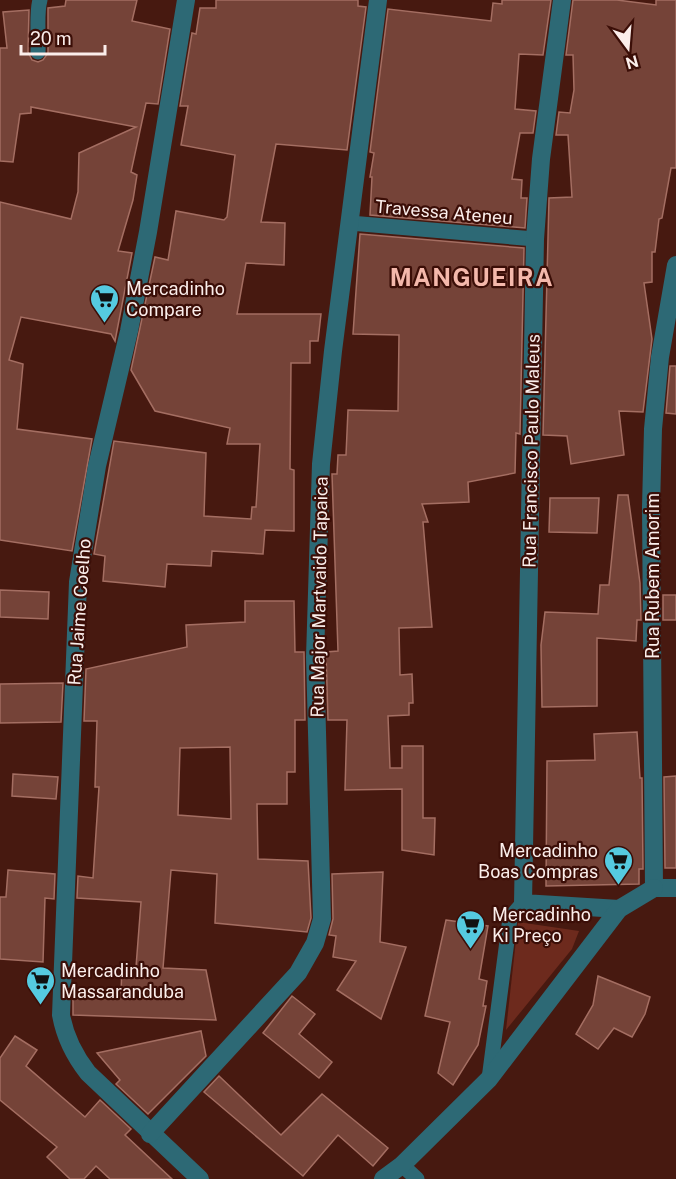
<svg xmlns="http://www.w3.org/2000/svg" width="676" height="1179" viewBox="0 0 676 1179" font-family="'Public Sans',sans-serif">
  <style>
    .green { fill: #6d2a1d }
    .building { fill: #754338; stroke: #a46e62; stroke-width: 1.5; fill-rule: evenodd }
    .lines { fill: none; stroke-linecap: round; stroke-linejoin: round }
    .lane { stroke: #2d6975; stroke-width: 15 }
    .street { stroke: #2d6975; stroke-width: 18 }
    .labels { text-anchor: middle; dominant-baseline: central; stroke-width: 4.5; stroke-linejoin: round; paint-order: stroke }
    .street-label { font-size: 18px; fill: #fbeeeb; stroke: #3b0e07 }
    .poi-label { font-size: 18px; fill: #fbeeeb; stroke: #3b0e07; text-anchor: start }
    .district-label { font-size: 24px; font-weight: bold; letter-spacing: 1.5px; fill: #f4b8ab; stroke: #3b0e07 }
  </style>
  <rect width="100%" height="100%" fill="#471910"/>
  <path class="green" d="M518,922L579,931L572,949L506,1030Z"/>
  <g class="building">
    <path d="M66,0H137L132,21L170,29L158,104L146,103L131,172L137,175L133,200L118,251L132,253L115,341L111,334L21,317L9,360L23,364L17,429L92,439L72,551L0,540V202L71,219L78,192L79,153L136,127L31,107V113L20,114L13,162L0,161V48H7L3,12L29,10L28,52L32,60L38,62L43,60L48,53V8L65,6Z"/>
    <path d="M216,0H358V6L366,7L347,150L276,144L261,222L285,223L284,265L246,263L237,314H321L318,341H310V363H291L290,469L294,470V531L265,530L263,554L212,551L211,566L167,564L165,587L103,581L105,556L94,554L114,441L206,453L204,516L251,519L252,507H256L260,444H227L230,428L155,411L131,370L155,257L168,260L176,211L224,220L227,217L235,155L181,145L188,106H180L192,33L196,34L200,8H216Z"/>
    <path d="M502,0H551L543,55L519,54L515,109L536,111L533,133H520L512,179L522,180L521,198H527L525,228L370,215L372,177H370L374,153L370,152L388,9L491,21L493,3L502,4Z"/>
    <path d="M573,0H617L656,5V0H676V168H671L662,218L659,219L655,252H652V282L644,283L652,339L643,412L619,411L624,455L571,464L567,436L543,435L549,198L572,197L568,135H556L559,112L570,113L574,90L573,55H566Z"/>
    <path d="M360,234L524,248L520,434L516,433L515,473L468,482L469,502L422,504L428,522H423L432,627L399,628L400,675L412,674L413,703H409V715L388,716L390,768H402V746H423V818H435L434,855L402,850V789L345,790L347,720H328L326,652L338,651L332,474H337L338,455H346L348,410L398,411L399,335L353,334Z"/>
    <path d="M670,366H676V414L666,413Z"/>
    <path d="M618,495H628L640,583L641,620H637L636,641L597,638V706L542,707L541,645L545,612L598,614L600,585H609Z"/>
    <path d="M550,498H599L597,533L549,532Z"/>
    <path d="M0,590L49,592L48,619L0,617Z"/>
    <rect x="663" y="595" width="13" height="25"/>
    <path d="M245,601H294L295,652H304L305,720H295V772H287V804H257L258,859L308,861L311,918L307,932L215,923L217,874L171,870L163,968L206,970L216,1020L73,1015V992L121,993L122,966L136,967L141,902L77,898L78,876L93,878L99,787H95L97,721H84L86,669L187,647L186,625L245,622ZM230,747L231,819L178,815L180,748Z"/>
    <path d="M63,683L61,722L0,723V684Z"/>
    <path d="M637,732L640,778H642L643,869H639V884L546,886L547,761L595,760L594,734Z"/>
    <path d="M13,774L58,777L56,799L12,796Z"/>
    <path d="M676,776V868H665L664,777Z"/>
    <path d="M8,870L55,874L54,899L45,898L43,962L0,959V897H6Z"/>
    <path d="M383,872L380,942L406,947L381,1019L337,990L356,961L333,957L336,936L329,935L333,919L332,874Z"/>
    <path d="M446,920L488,926L479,979L487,981L483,1006H486L478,1045L453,1085L438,1073L450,1022L425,1016Z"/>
    <path d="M598,976L650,997L645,1014L632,1037L614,1028L598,1049L576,1034L593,1005Z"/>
    <path d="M292,996L315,1014L299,1034L332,1062L319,1078L263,1033Z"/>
    <path d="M201,1031L206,1056L148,1114L116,1084L120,1080L97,1053Z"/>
    <path d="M15,1036L37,1050L26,1066L85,1117L100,1100L131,1129L125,1135L172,1179H110L96,1166L84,1179H70L47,1157L57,1147L0,1100V1058Z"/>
    <path d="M219,1076L281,1135L322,1094L388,1148L373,1166L338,1135L303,1176L204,1092Z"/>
  </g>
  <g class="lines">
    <g class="lane">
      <path d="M38,52C39,36 36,13 40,0"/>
      <path d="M350,223L535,239"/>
      <path d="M489,1079L510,918L523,903"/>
      <path d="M402,1165L417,1179"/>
    </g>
    <g class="street">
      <path d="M186,0L148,232L129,331L97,466L78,582L61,1015C65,1037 73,1054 88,1073L200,1179"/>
      <path d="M562,0L541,159L535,239L523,903L619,909"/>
      <path d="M654,888L651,507L653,429L660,357L676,265"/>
      <path d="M654,888H676"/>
      <path d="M150,1134L298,973L315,943L322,919L315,657L321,464L333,351L378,0"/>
      <path d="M383,1179L402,1165L489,1079L619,909L654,888"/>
    </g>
  </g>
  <defs>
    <symbol id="supermarket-pin" viewBox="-11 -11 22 30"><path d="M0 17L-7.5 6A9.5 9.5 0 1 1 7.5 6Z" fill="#55cae0" stroke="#3b0e07"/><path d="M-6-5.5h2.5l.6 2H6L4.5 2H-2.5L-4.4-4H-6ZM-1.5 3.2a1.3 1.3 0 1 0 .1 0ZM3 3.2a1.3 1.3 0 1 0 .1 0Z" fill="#111"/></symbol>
  </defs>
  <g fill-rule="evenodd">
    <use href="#supermarket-pin" x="88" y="282" width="33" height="45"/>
    <use href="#supermarket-pin" x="602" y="844" width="33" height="45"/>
    <use href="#supermarket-pin" x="454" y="908" width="33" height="45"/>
    <use href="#supermarket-pin" x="24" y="964" width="33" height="45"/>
  </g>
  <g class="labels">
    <g class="street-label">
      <text transform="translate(444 212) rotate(5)">Travessa Ateneu</text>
      <text transform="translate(531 451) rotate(-89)">Rua Francisco Paulo Maleus</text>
      <text transform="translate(652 576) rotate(-90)">Rua Rubem Amorim</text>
      <text transform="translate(319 597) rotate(-89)">Rua Major Martvaido Tapaica</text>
      <text transform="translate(79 612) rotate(-86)">Rua Jaime Coelho</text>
    </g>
    <g class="poi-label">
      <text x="126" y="288">Mercadinho<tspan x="126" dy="21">Compare</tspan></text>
      <text x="598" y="850" text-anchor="end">Mercadinho<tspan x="598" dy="21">Boas Compras</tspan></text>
      <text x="492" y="914">Mercadinho<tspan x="492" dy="21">Ki Preço</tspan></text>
      <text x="61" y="970">Mercadinho<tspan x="61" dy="21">Massaranduba</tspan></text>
    </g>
    <g class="district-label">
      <text x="472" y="277">MANGUEIRA</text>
    </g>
  </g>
  <g transform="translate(628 48) rotate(164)" stroke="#3b0e07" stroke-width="4.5" paint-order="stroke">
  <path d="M0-4.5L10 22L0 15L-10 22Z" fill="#fbeeeb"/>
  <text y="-9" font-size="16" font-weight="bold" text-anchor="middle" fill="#fbeeeb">N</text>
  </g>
  <path d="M21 45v9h84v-9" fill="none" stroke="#fbeeeb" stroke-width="3"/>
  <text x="30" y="45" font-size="18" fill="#fbeeeb" stroke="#3b0e07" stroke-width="4.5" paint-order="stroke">20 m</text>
</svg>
